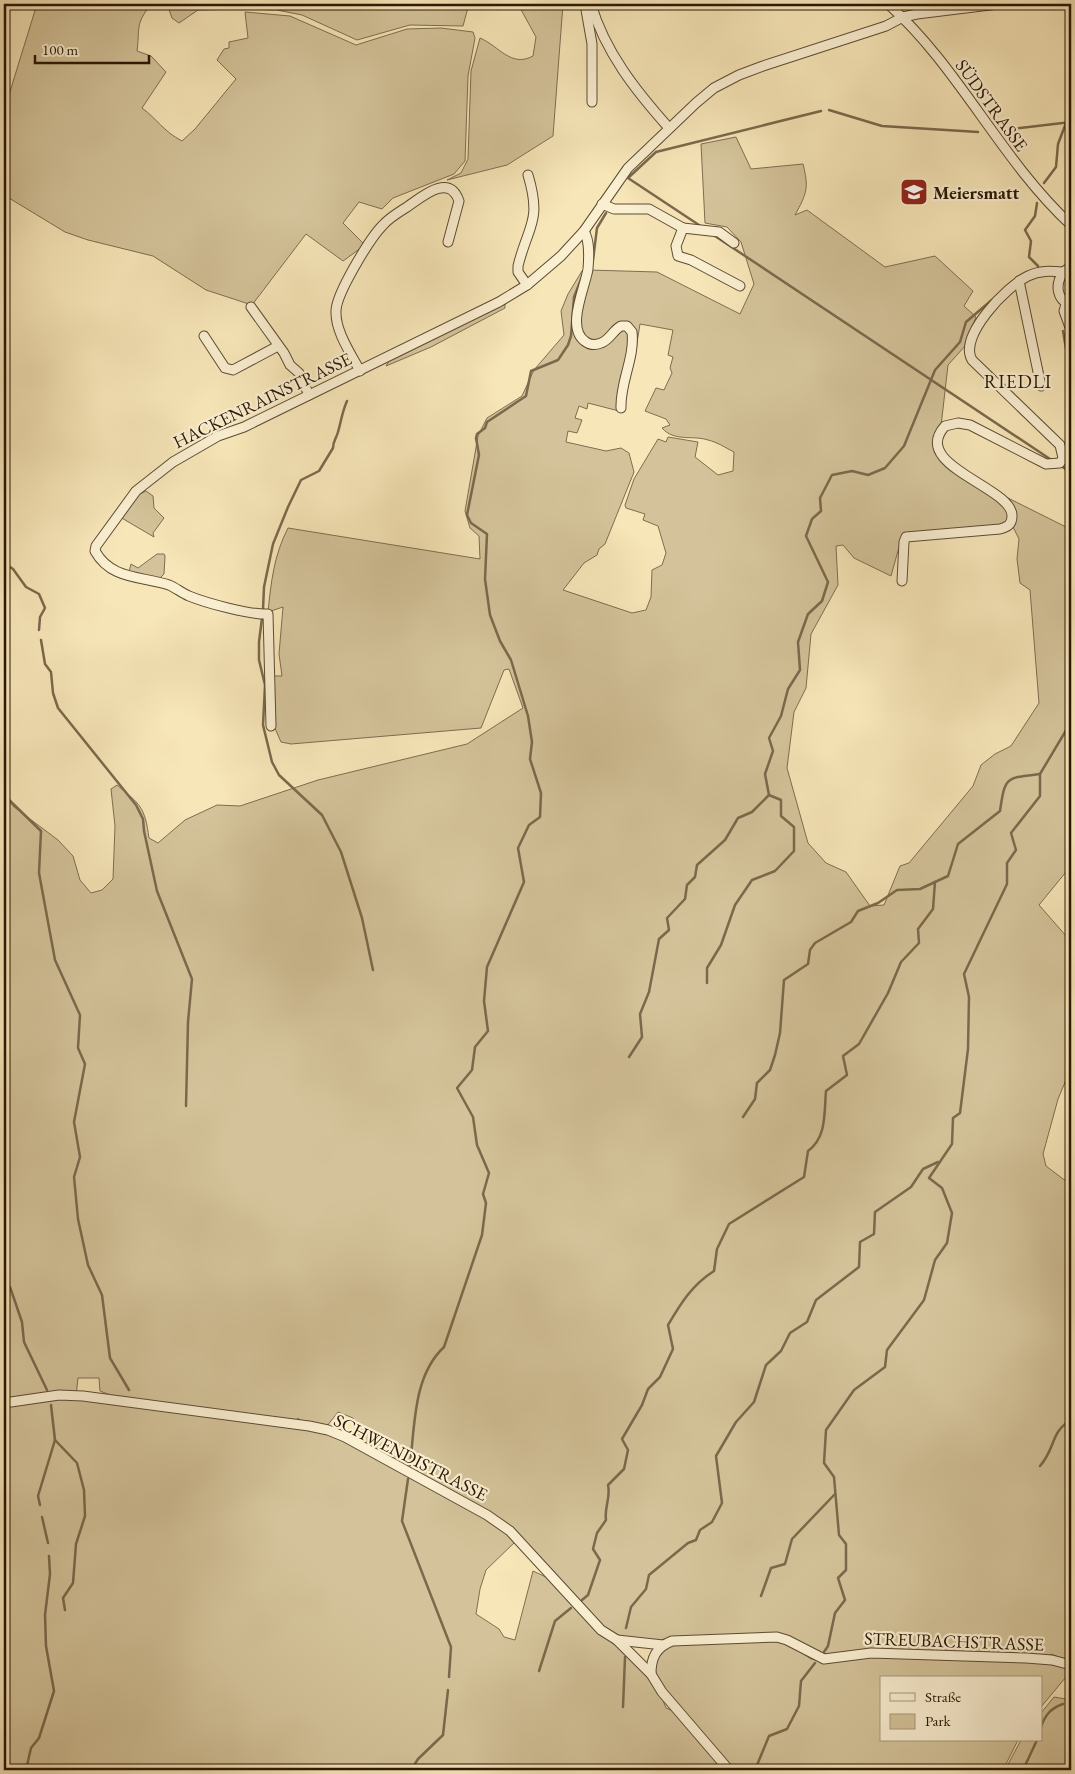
<svg xmlns="http://www.w3.org/2000/svg" width="1075" height="1774" viewBox="0 0 1075 1774" font-family="'EB Garamond',serif">
  <style>
    .green { fill: #d4c39a; stroke: #7e6d50 }
    .lines { fill: none; stroke-linecap: round; stroke-linejoin: round }
    .stream { stroke: #7b694c; stroke-width: 2.5 }
    .minor-casing { stroke: #5c4b32; stroke-width: 11 }
    .minor { stroke: #faefd1; stroke-width: 9 }
    .labels { text-anchor: middle; dominant-baseline: central; stroke-width: 4.5; stroke-linejoin: round; paint-order: stroke }
    .street-label { font-size: 18px; fill: #291705; stroke: #faefd1 }
    .poi-label { font-size: 18px; font-weight: bold; fill: #291705; stroke: #faefd1; text-anchor: start }
    .neighbourhood-label { font-size: 19px; letter-spacing: 1px; fill: #291705; stroke: #faefd1 }
  </style>
  <rect width="100%" height="100%" fill="#f7e6b8"/>
  <filter id="stains"><feTurbulence type="fractalNoise" baseFrequency=".004" numOctaves="4"/><feColorMatrix values="0 0 0 0 .2 0 0 0 0 .09 0 0 0 0 .02 0 0 0 .5 -.17"/></filter>
  <radialGradient id="worn" r=".72"><stop offset=".6" stop-color="#630" stop-opacity="0"/><stop offset="1" stop-color="#630" stop-opacity=".3"/></radialGradient>
  <g class="green">
    <path d="M37,4H164V7L150,6C135,24 140,29 137,51L151,56L166,72L142,108C157,119 163,131 182,141L195,129L236,79L217,60L224,49L229,48V42L248,38L245,12L290,16L356,45L407,29L441,28L473,32L475,38L468,76L465,161L454,174L393,198L382,209L359,202L343,223L365,245L343,261L306,234L252,305L206,290L153,256L88,240L65,232L4,195V111Z"/>
    <path d="M167,4H469L463,26L410,25L357,40L302,15L277,10L244,9L198,10L179,23L172,18Z"/>
    <path d="M518,4H563L553,136L507,165L447,180L461,173L468,159L471,71L480,38C499,46 511,68 533,56L536,37Z"/>
    <path d="M736,137L751,169L803,164C809,188 807,193 795,215L807,210L885,267L935,256L973,291L964,306L976,317L965,346L948,365L941,426L934,441C944,475 985,484 1008,508L1010,512L1009,521L1001,526L906,534L901,540L891,576L854,558L843,545L836,546L838,585L811,634L806,688L794,712L787,768L808,843L826,863L846,872L870,906L884,905L900,866L909,863L973,786L981,765L995,754L1011,746L1039,703L1030,590L1020,583L1017,559L1019,539L1012,525C1020,509 1004,499 994,491L1068,528L1071,522V763L1067,764L1070,867L1039,905L1067,937L1071,947V1068L1058,1099L1043,1154L1046,1166L1071,1185V1662L1051,1654L1048,1658L871,1650L828,1658L789,1639L773,1635L654,1641L616,1637L598,1626L512,1531L488,1513L360,1443L362,1441L357,1436L353,1418L338,1412L327,1426L302,1423L298,1418L296,1422H292L123,1400L100,1391L99,1378H78L76,1396L330,1432L487,1517L516,1541L486,1570L480,1589L476,1614L499,1629L504,1637L515,1640L533,1571L548,1578L580,1610L579,1612C612,1638 652,1668 666,1708L676,1712L727,1770H4V795L14,807L58,840L73,856L80,880L91,893L102,890L113,879L115,826L111,789L117,785C140,804 145,807 149,838L158,843L185,820L217,805L240,806L318,780L467,744L523,708L509,669L504,670L481,728L291,744L281,742L274,726V676H282L279,654L283,607L268,612C271,582 274,555 288,528L480,559L479,536L470,528L465,511L478,436L487,418L522,396L534,370L564,335L561,311L568,294L582,271L586,270C584,290 563,330 586,344C590,347 595,347 601,346C611,342 613,329 625,328L629,332C635,352 617,385 619,411L588,403L587,409L579,406L575,418L582,420L577,433L568,431L566,442L606,451L621,448L629,453L634,472L605,544L599,549L597,555L584,563L563,590L632,613L646,610L651,597L652,570L662,565L666,553L658,526L643,520L645,514L626,508L625,505L634,479L658,439L666,442L668,437L698,442L695,457L718,475L733,471L734,452C726,448 717,442 708,440C693,435 674,442 662,428L670,425L666,419L645,411L656,388L664,390L672,373L670,368L673,357L668,355L673,330L640,324L636,349H633C635,339 632,314 616,326C607,332 601,349 588,341C569,330 586,286 589,270L657,272L740,314L754,284L741,242L727,227L705,223L701,144Z"/>
    <path d="M505,303V308L431,347L386,366L389,361Z"/>
    <path d="M146,491L153,496L154,508L164,518L153,533L154,537L120,517L132,498Z"/>
    <path d="M157,554H164L165,556L164,574L158,580L129,572L131,564L138,568Z"/>
    <path d="M776,1639L786,1642L811,1659L828,1663L858,1655L1041,1661L1071,1669V1671L1041,1707V1678H881V1740H1018L1003,1770H732L654,1676L656,1658L670,1644Z"/>
    <path d="M1054,1697L1071,1700V1770H1005L1021,1740H1041V1713Z"/>
  </g>
  <g class="lines">
    <g class="stream">
      <path d="M829,110L882,126L978,132"/>
      <path d="M1003,130L1071,122"/>
      <path d="M1044,183L1056,167L1058,144L1066,123"/>
      <path d="M1037,203L1035,216L1025,230L1031,241L1029,257L1038,266"/>
      <path d="M702,227L628,178L656,152L821,111"/>
      <path d="M712,234L1053,461"/>
      <path d="M593,260L597,228L606,213"/>
      <path d="M1063,331L1071,378"/>
      <path d="M1060,465L1071,473"/>
      <path d="M4,563L13,569L26,587L39,594L45,608L40,617L39,630"/>
      <path d="M263,610L264,587L273,544L288,507L301,480L319,471L333,448C333,441 336,439 338,432C341,422 342,412 347,401"/>
      <path d="M262,618L259,642V660L265,685L263,725L272,762L279,775L322,815L341,852L362,918L373,970"/>
      <path d="M41,640L45,664L51,672L53,693L58,708L136,805L143,819L144,831L157,891L192,979L188,1022L186,1106"/>
      <path d="M4,795L41,831L39,873L55,960L80,1015L78,1048L85,1064L74,1122L80,1157L74,1177L78,1219L88,1265L102,1295L110,1358L129,1390"/>
      <path d="M769,795L765,774L773,751L769,738L781,716L788,689L800,670L798,642L808,614L822,601L828,582L806,536L812,519L821,511L820,498L832,475L852,471L868,475L885,468L904,446L935,370L960,342L966,322L993,299"/>
      <path d="M707,983V968L721,945L735,905L752,880L775,871L794,851V827L781,816V800L769,795"/>
      <path d="M629,1057L642,1037L640,1014L649,992L659,939L669,930L667,918L685,899L687,885L695,877L697,865L725,840L738,818L752,812L769,795"/>
      <path d="M743,1117L755,1099L757,1083L770,1070L775,1055L780,1033L784,980L808,964L810,950L815,943L851,922L858,911L878,903L897,890L920,889L935,882"/>
      <path d="M4,1283L10,1287L22,1322L24,1342L47,1390"/>
      <path d="M55,1440L77,1463L84,1490L85,1516L76,1544L73,1583L63,1598L65,1610"/>
      <path d="M410,1465C415,1425 413,1376 444,1347L482,1235L486,1203L483,1194L489,1173L477,1145L473,1117L457,1088L472,1070L475,1047L488,1031L484,1001L487,967L524,882L518,848L529,825L540,817L541,793L530,759L532,742L528,716L511,660L500,641L490,615L485,579L487,534L471,523L467,515L479,455L476,438L477,434L485,428L487,422L526,396L531,371L558,360L568,345L571,336L574,297L582,277"/>
      <path d="M1040,1466C1056,1448 1050,1432 1071,1420"/>
      <path d="M408,1479L402,1521L451,1647L449,1677"/>
      <path d="M40,1505L38,1496L55,1440L51,1405"/>
      <path d="M42,1517L48,1543"/>
      <path d="M761,1596L771,1568L785,1564L792,1539L835,1494"/>
      <path d="M582,1600L588,1595L600,1560L593,1549L597,1533L606,1520C604,1507 611,1498 608,1485L624,1469L628,1450L622,1439L642,1405L648,1389L660,1377L673,1349L668,1325C681,1303 692,1285 714,1271L717,1249L729,1224L804,1177L808,1151C827,1137 824,1113 826,1091L847,1075L843,1056L859,1044L888,993L901,962L919,943L918,929L933,909L935,882L948,876L958,844L1000,811C1005,776 1006,778 1040,774"/>
      <path d="M626,1628L631,1607L646,1589L649,1575L688,1543L696,1540L700,1530L712,1522L722,1503L716,1456L736,1422L754,1402L766,1365L781,1351L790,1333L807,1322L816,1300L859,1267L860,1242L874,1234L875,1212L911,1187L923,1169L938,1162"/>
      <path d="M824,1652L828,1646L835,1613L845,1600L838,1578L846,1570V1544L839,1535L834,1477L824,1463L826,1430L854,1390L885,1367L887,1350L924,1300L935,1260L947,1243L952,1213L942,1188L929,1178L952,1144L953,1118L960,1113L968,1049L969,997L964,974L1007,884V863L1016,850L1011,833L1040,796V774L1071,722"/>
      <path d="M539,1671L555,1621L571,1608"/>
      <path d="M623,1707L625,1657"/>
      <path d="M1041,1727C1045,1715 1051,1708 1063,1704"/>
      <path d="M26,1770L31,1748L39,1738L54,1691L46,1646L45,1615L50,1574L49,1556"/>
      <path d="M411,1770L418,1759L443,1735L448,1690"/>
      <path d="M755,1770L769,1736L787,1729L799,1706L801,1681L815,1663"/>
      <path d="M1023,1770L1037,1740"/>
    </g>
    <defs>
      <g id="minor">
        <path d="M585,4L592,44V102"/>
        <path d="M591,4C605,52 636,91 669,128"/>
        <path d="M888,4C959,67 1000,159 1071,225"/>
        <path d="M602,204L614,209H649L683,228"/>
        <path d="M584,231C590,241 589,257 588,269C585,288 565,329 586,342C590,345 596,345 601,343C610,340 613,330 621,326H627L632,332C635,358 620,382 621,408"/>
        <path d="M734,243L719,232L683,228L676,246L678,256L691,260L740,286"/>
        <path d="M1071,267L1063,272C1055,285 1056,299 1071,306"/>
        <path d="M1019,281L1041,386"/>
        <path d="M527,285L518,272V266C528,225 542,222 528,175"/>
        <path d="M1066,304L1064,311L1071,330"/>
        <path d="M251,307L284,353L290,365L299,373L309,395"/>
        <path d="M204,336L225,368L233,370L278,346"/>
        <path d="M360,371C351,354 335,331 336,311C336,294 370,238 383,225C389,218 399,212 407,207C423,196 449,173 459,201L448,242"/>
        <path d="M902,581L904,542L906,537L1000,529C1007,527 1012,525 1012,516C1013,487 909,466 945,426L958,423L970,425L1046,464L1060,463L1063,458L1060,445L972,360C958,336 1007,286 1028,276C1040,270 1051,271 1063,272"/>
        <path d="M271,726L268,614C250,615 206,603 189,596C182,593 176,588 169,585C142,576 111,580 95,551L96,546L136,491L173,462L218,436L244,427L499,302L527,285L561,256L584,231L628,168L696,103L714,88L739,75L763,66L886,26L903,17L917,14L998,4"/>
        <path d="M4,1403L59,1395L83,1396L309,1426L328,1430L345,1437L487,1515L510,1531L601,1630L617,1640L651,1674L662,1692L729,1770"/>
        <path d="M617,1640L663,1645"/>
        <path d="M651,1674C651,1658 656,1647 672,1641L777,1637L787,1640L824,1659L871,1653L1026,1658L1052,1660L1071,1665"/>
      </g>
    </defs>
    <use href="#minor" class="minor-casing"/>
    <use href="#minor" class="minor"/>
  </g>
  <defs>
    <symbol id="school-square" viewBox="-11 -11 22 22"><rect x="-9" y="-9" width="18" height="18" rx="4" fill="#8f2418" stroke="#faefd1"/><path d="M0-5L7-2L0 1L-7-2ZM-4 1L0 2.5L4 1V4Q0 6-4 4Z" fill="#fff"/></symbol>
  </defs>
  <g fill-rule="evenodd">
    <use href="#school-square" x="898" y="176" width="32" height="32"/>
  </g>
  <g class="labels">
    <g class="street-label">
      <text transform="translate(992 105) rotate(54)">SÜDSTRASSE</text>
      <text transform="translate(262 400) rotate(-26)">HACKENRAINSTRASSE</text>
      <text transform="translate(411 1457) rotate(27)">SCHWENDISTRASSE</text>
      <text transform="translate(954 1641) rotate(2)">STREUBACHSTRASSE</text>
    </g>
    <g class="poi-label">
      <text x="933" y="192">Meiersmatt</text>
    </g>
    <g class="neighbourhood-label">
      <text x="1018" y="381">RIEDLI</text>
    </g>
  </g>
  <rect width="1075" height="1774" fill="none" stroke="#f7e6b8" stroke-width="20"/>
  <rect x="5" y="5" width="1065" height="1764" fill="none" stroke="#291705" stroke-width="2.5"/>
  <rect x="10" y="10" width="1055" height="1754" fill="none" stroke="#291705"/>
  <rect x="880" y="1676" width="162" height="65" fill="#faefd1" stroke="#a6997f"/>
  <rect x="890" y="1693" width="25" height="8" fill="#faefd1" stroke="#a6997f"/>
  <text x="925" y="1702" font-size="15" fill="#291705">Straße</text>
  <rect x="890" y="1714" width="25" height="15" fill="#d4c39a" stroke="#a6997f"/>
  <text x="925" y="1726" font-size="15" fill="#291705">Park</text>
  <path d="M35 55v8h114v-8" fill="none" stroke="#291705" stroke-width="2.5"/>
  <text x="42" y="55" font-size="15" fill="#291705" stroke="#faefd1" stroke-width="4" paint-order="stroke">100 m</text>
  <rect width="100%" height="100%" filter="url(#stains)"/>
  <rect width="100%" height="100%" fill="url(#worn)"/>
</svg>
